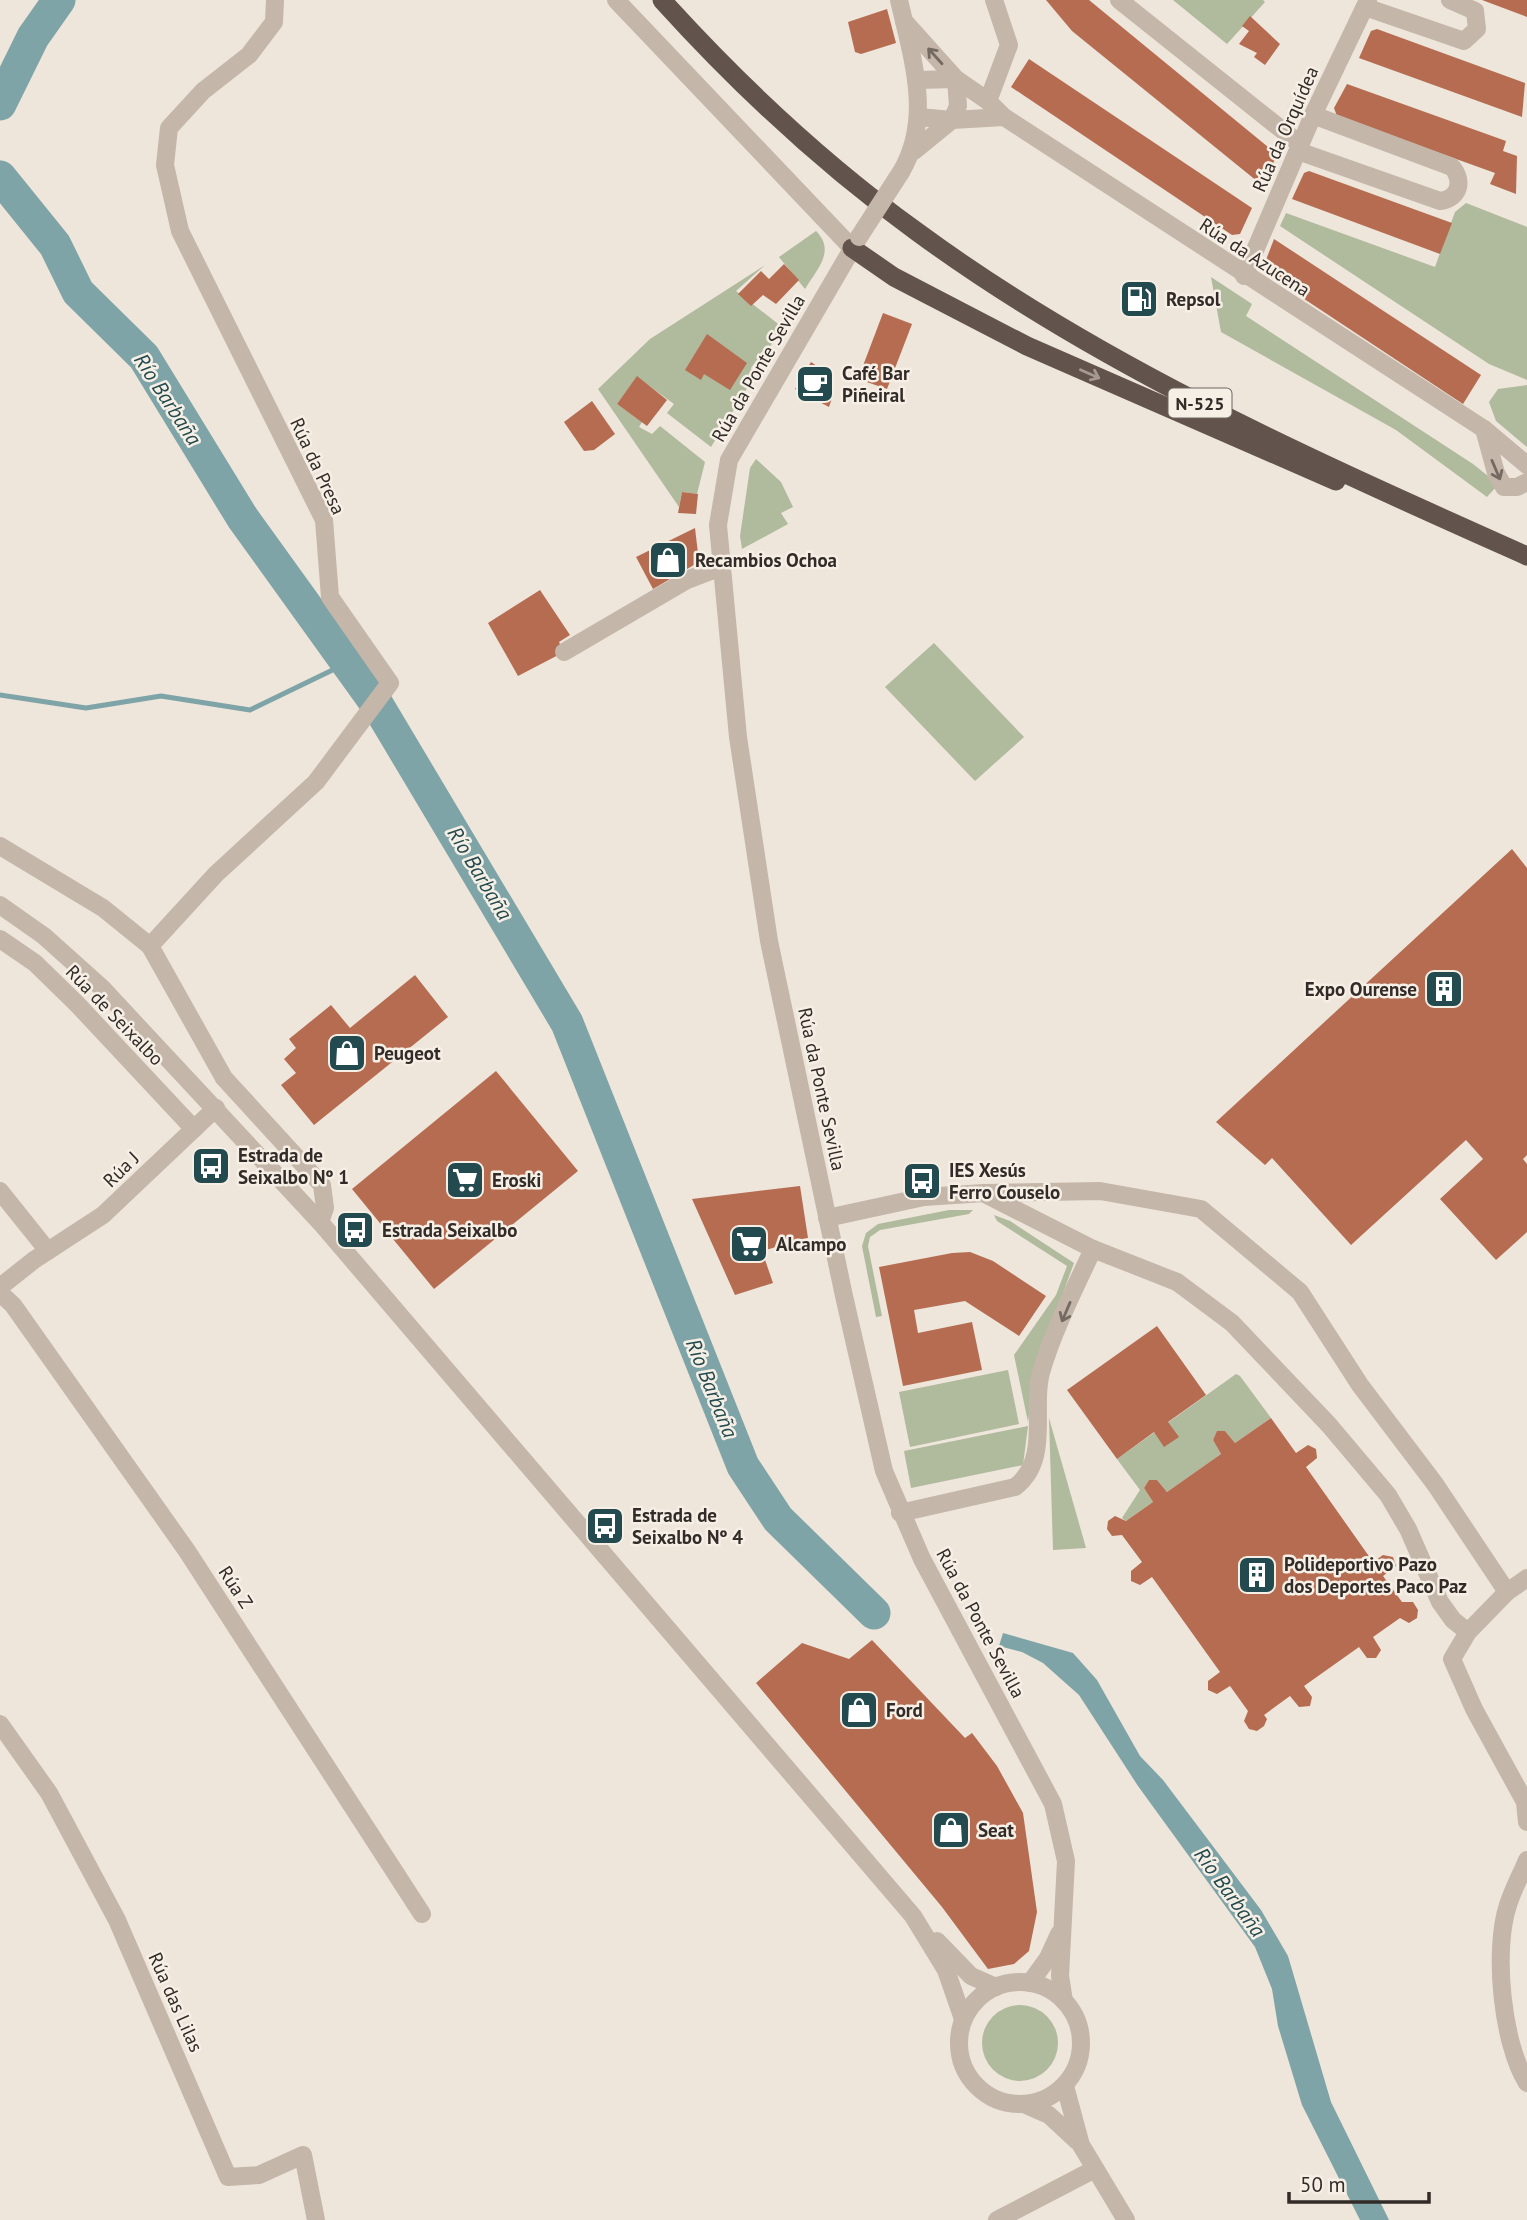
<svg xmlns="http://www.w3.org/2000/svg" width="1527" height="2220" viewBox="0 0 1527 2220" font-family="'PT Sans',sans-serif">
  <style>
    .green { fill: #b0ba9d }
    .water { fill: #7ea4a7 }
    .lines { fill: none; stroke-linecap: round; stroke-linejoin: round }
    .stream { stroke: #7ea4a7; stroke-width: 5 }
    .river { stroke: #7ea4a7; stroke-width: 33 }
    .building { fill: #b56c51 }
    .minor { stroke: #c4b6a8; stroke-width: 18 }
    .tertiary { stroke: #c4b6a8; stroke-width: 18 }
    .trunk { stroke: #62544d; stroke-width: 19 }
    .tertiary-bridge { stroke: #c4b6a8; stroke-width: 18 }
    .oneway { stroke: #746a61 }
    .oneway2 { stroke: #a59a92 }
    .labels { text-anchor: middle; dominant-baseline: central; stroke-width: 5; stroke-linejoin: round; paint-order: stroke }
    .shield { fill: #f6efe6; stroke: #6d6660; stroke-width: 2 }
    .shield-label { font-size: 18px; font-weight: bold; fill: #322b27 }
    .street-label { font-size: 19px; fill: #322b27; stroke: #f6efe6 }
    .poi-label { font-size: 19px; font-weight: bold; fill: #322b27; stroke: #f6efe6; text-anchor: start }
    .water-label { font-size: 21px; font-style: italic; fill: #234a4e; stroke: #f6efe6 }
  </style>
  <rect width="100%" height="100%" fill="#eee5db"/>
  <g class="green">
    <path d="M1173,0H1263L1265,2L1227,44Z"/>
    <path d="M1466,203L1527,227V380L1489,364L1280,226L1286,213L1435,267L1455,212Z"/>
    <path d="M816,231C836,251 817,269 805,289L779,257Z"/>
    <path d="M765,265L736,291L782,327L760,363L757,360L751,368L754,377L711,447L667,413L674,404L637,377L617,404L642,422L639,427L652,434L660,426L705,462L697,494L682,492L679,507L598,389L650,339Z"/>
    <path d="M1211,277L1252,304L1246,316L1473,464L1488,476L1496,487L1487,497L1396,430L1221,332Z"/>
    <path d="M1527,385V447L1496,421L1489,402L1498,389Z"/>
    <path d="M756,459L781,482L793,507L781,513L788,524L742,549L740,536L750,468Z"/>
    <path d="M934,643L1024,737L975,781L885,687Z"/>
    <path d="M949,1210H973L969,1214L880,1230L870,1237L868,1246L882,1316L876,1317L862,1246L866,1233L878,1224Z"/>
    <path d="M994,1215L1010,1221L1074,1263L1035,1369L1028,1422L1014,1355L1056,1295L1067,1266L997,1221Z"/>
    <path d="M1008,1370L1019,1424L910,1447L899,1392Z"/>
    <path d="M1236,1374L1240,1376L1271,1418L1235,1443L1225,1431L1217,1432L1213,1440L1221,1454L1167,1492L1157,1480H1149L1144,1488L1153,1502L1126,1521L1122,1518L1140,1490L1117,1459Z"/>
    <path d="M1049,1418L1086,1548L1053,1550Z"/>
    <path d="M1028,1426L1023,1465L911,1488L904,1451Z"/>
    <circle cx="1020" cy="2043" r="38"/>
  </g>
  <path class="water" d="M1003,1633L1073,1653L1097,1680L1140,1756L1163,1780L1261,1910L1288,1956L1331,2102L1389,2220H1360L1302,2105L1278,2026L1272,1989L1255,1947L1138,1786L1079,1695L1043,1663L1022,1652L999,1646Z"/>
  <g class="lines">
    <path class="stream" d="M0,695L86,708L161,696L250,710L347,663"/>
    <g class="river">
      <path d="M0,104L33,37L59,0"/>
      <path d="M0,177L55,245L78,292L144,357L242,517L378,706L567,1023L743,1466L778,1519L874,1613"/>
    </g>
  </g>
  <g class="building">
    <path d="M1046,0H1089L1274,152L1276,157L1263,186L1072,31Z"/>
    <path d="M1482,0H1527V17Z"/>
    <path d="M887,9L896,43L861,54L855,52L848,22Z"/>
    <path d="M1250,16L1280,44L1265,65L1254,57L1257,53L1239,44L1249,31L1242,26Z"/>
    <path d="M1377,29L1525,83L1522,117L1359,58L1371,31Z"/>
    <path d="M1029,59L1252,208L1240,234L1232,235L1011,87Z"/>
    <path d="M1347,84L1506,141L1503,151L1517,156L1516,194L1490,184L1495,173L1337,116L1334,108Z"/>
    <path d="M1309,171L1452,223L1440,254L1292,199L1304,173Z"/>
    <path d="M1274,239L1481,375L1463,404L1277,281L1268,271L1266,260Z"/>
    <path d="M784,264L799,280L776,304L763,295L751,306L738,294L761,271L769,279Z"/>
    <path d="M883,313L912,324L887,389L858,379Z"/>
    <path d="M707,334L747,363L730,390L704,374L701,380L685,370Z"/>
    <path d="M811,362L823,370L821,375L831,379L834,392L829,407L795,389Z"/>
    <path d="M637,376L667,400L647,426L617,404Z"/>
    <path d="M592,401L615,434L594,450L584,451L564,422Z"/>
    <path d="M682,492L698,494L696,514L678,513Z"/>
    <path d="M695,528L699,562L653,589L636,557Z"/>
    <path d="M540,590L570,635L559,642L564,652L518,676L488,623Z"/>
    <path d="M1512,849L1527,868V1155L1523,1159L1527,1164V1232L1496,1260L1440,1199L1483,1159L1466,1140L1351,1245L1272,1158L1265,1165L1216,1122Z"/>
    <path d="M415,975L448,1017L314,1125L281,1085L296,1073L284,1059L296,1048L289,1039L331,1005L350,1028Z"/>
    <path d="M496,1071L578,1171L434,1289L352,1189Z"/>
    <path d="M800,1186L808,1238L762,1251L773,1283L735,1295L692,1199Z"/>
    <path d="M970,1252L993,1261L1046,1296L1019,1336L965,1301L914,1310L918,1333L972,1322L982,1370L903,1386L879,1267L952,1253Z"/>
    <path d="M1157,1326L1206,1395L1168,1422L1179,1437L1164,1447L1154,1432L1117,1459L1067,1390Z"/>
    <path d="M1271,1418L1296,1453L1308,1445L1316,1449L1317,1458L1306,1467L1373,1562L1383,1555L1393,1557L1396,1566L1383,1576L1402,1602H1413L1418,1610L1417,1618L1409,1623L1400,1618L1373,1637L1381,1650L1376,1658H1367L1359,1647L1304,1686L1312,1697L1310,1706L1299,1707L1290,1696L1264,1715L1267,1719L1264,1726L1257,1731L1249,1729L1244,1721L1248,1711L1230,1686L1217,1694L1208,1690V1681L1220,1672L1152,1577L1140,1585L1131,1581V1571L1142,1562L1122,1535L1112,1536L1107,1529L1108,1521L1115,1516L1126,1521L1153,1502L1144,1488L1149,1480H1157L1167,1492L1221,1454L1213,1440L1217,1431H1225L1235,1443Z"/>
    <path d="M872,1640L965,1738L972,1733L997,1766L1023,1813L1037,1912L1029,1951L1014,1964L988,1969L942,1907L756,1683L802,1643L849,1659Z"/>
  </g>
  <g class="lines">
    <g class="minor">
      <path d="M1119,0L1301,145"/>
      <path d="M1365,7L1464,41L1477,29L1475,11L1450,0"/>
      <path d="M904,21L956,79L988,101L1004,117L1484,429L1527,465"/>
      <path d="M916,80L956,79L958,106L952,120L919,117"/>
      <path d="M988,101L1009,45L994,0"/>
      <path d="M914,151L952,120L1004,117"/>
      <path d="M1298,151L1440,201C1459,199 1464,181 1452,167L1313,115"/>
      <path d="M1244,276L1313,115L1368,0"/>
      <path d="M1484,429L1496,473L1504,487H1517L1527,482"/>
      <path d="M564,652L687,580L721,567"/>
      <path d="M0,846L103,908L150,946L224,1078L322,1185L325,1208L320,1222"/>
      <path d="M0,939L35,963L77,1004L194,1129"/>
      <path d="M150,946L216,874L316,782L390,683L330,597L324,520L180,231L165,165L169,128L203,91L249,55L274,22L275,0"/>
      <path d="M0,1191L48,1251"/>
      <path d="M987,1195L1093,1249L1177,1282L1232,1323L1329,1425L1388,1495L1408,1529L1440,1602L1453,1620L1468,1632"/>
      <path d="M827,1218L924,1197L984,1193L1100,1191L1201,1209L1300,1292L1360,1385L1435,1484L1507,1592L1527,1578"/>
      <path d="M0,1287L34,1260L103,1215L216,1108"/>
      <path d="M0,1293L13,1305L187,1551L422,1914"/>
      <path d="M900,1513L1015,1487C1052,1459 1030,1407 1042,1369C1054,1329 1075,1288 1093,1249"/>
      <path d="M1507,1592L1468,1632L1452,1659L1474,1709L1525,1802L1527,1822"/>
      <path d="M0,1724L49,1793L117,1920L228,2177L259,2175L303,2155L316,2220"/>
      <path d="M1527,1860C1521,1875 1513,1889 1508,1905C1493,1950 1502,2043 1527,2083"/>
      <path d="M997,2220L1095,2169"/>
    </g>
    <g class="tertiary">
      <path d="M616,0L852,248"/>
      <path d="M899,0C912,57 933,118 901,172"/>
      <path d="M859,237L729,460L718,525L738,737L769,941L844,1296L884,1471L922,1559L1053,1804L1066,1861L1060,1976L1064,2001"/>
      <path d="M0,905L44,936L102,988L320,1222L913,1916L946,1970L963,2019"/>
      <path d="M937,1941L971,1976L996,1987"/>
      <circle cx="1020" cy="2043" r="61"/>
      <path d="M1030,1983L1048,1958L1059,1934"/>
      <path d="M1065,2086L1081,2145L1126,2220"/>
      <path d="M1026,2105L1049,2115L1077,2141"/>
    </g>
    <g class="trunk">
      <path d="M662,0C739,85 822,163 916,231C1102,368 1317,462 1527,556"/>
      <path d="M852,248L894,277L1027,346L1336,481"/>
    </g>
    <path class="tertiary-bridge" d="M859,237L901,172"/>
  </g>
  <defs><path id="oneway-shaft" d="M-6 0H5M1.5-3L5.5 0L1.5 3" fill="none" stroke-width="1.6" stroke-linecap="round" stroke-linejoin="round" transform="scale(1.75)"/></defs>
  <g class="oneway">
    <use href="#oneway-shaft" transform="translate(935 56) rotate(-132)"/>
    <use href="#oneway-shaft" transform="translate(1496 470) rotate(67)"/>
    <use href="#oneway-shaft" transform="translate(1066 1312) rotate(113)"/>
  </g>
  <use class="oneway2" href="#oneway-shaft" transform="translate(1090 374) rotate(24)"/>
  <defs>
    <symbol id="fuel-square" viewBox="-11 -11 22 22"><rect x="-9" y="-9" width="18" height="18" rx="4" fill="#234a4e" stroke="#f6efe6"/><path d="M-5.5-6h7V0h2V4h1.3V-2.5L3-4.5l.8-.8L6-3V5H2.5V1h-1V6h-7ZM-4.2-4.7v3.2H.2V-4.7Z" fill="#fff"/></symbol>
    <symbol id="cafe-square" viewBox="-11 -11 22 22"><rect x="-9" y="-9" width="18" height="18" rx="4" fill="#234a4e" stroke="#f6efe6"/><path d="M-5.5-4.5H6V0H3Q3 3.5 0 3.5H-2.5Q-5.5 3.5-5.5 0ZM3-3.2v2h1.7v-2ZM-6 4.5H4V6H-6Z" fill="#fff"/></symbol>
    <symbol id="shop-square" viewBox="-11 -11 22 22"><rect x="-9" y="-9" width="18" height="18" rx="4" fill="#234a4e" stroke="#f6efe6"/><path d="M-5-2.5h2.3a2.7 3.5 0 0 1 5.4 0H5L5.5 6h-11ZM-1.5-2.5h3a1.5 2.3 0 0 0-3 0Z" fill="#fff"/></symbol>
    <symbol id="building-square" viewBox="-11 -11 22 22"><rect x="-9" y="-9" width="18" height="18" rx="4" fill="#234a4e" stroke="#f6efe6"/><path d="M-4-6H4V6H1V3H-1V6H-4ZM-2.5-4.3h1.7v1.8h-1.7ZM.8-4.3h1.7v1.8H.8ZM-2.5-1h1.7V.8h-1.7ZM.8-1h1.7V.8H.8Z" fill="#fff"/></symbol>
    <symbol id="bus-square" viewBox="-11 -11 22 22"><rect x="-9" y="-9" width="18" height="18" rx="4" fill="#234a4e" stroke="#f6efe6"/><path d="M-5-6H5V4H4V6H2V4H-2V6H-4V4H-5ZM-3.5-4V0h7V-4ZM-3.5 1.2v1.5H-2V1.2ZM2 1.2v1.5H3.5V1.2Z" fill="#fff"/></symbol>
    <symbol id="supermarket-square" viewBox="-11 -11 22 22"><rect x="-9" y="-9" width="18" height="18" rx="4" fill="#234a4e" stroke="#f6efe6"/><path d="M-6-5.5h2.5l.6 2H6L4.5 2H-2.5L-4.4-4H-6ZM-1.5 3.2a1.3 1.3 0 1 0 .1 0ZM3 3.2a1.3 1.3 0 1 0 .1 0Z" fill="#fff"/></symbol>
  </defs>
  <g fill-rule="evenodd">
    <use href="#fuel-square" x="1117" y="277" width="44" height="44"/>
    <use href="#cafe-square" x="793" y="362" width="44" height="44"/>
    <use href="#shop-square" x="646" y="538" width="44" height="44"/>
    <use href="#building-square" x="1422" y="967" width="44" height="44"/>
    <use href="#shop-square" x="325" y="1031" width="44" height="44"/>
    <use href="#bus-square" x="189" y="1144" width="44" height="44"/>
    <use href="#supermarket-square" x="443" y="1158" width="44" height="44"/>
    <use href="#bus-square" x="900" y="1159" width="44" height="44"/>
    <use href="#bus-square" x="333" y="1208" width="44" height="44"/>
    <use href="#supermarket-square" x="727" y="1222" width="44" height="44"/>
    <use href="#bus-square" x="583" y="1504" width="44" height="44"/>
    <use href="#building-square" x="1235" y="1553" width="44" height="44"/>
    <use href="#shop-square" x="837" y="1688" width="44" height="44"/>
    <use href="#shop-square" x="929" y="1808" width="44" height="44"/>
  </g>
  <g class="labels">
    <rect class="shield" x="1168.5" y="388.5" width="63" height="29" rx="5"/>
    <g class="shield-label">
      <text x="1200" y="403">N-525</text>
    </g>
    <g class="street-label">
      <text transform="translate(1285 129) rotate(-66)">Rúa da Orquídea</text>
      <text transform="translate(1255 257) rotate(33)">Rúa da Azucena</text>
      <text transform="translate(758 368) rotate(-60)">Rúa da Ponte Sevilla</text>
      <text transform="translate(318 466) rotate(65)">Rúa da Presa</text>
      <text transform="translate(115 1015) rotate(46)">Rúa de Seixalbo</text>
      <text transform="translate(822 1089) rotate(78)">Rúa da Ponte Sevilla</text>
      <text transform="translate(121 1169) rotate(-44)">Rúa J</text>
      <text transform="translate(236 1587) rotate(57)">Rúa Z</text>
      <text transform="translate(981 1623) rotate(62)">Rúa da Ponte Sevilla</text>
      <text transform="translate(176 2002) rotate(66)">Rúa das Lilas</text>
    </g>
    <g class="poi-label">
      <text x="1166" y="299">Repsol</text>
      <text x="842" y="373">Café Bar<tspan x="842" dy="22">Piñeiral</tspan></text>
      <text x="695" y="560">Recambios Ochoa</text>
      <text x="1417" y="989" text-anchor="end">Expo Ourense</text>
      <text x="374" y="1053">Peugeot</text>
      <text x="238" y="1155">Estrada de<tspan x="238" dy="22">Seixalbo Nº 1</tspan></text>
      <text x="949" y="1170">IES Xesús<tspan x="949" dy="22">Ferro Couselo</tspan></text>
      <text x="492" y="1180">Eroski</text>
      <text x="382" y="1230">Estrada Seixalbo</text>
      <text x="776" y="1244">Alcampo</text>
      <text x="632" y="1515">Estrada de<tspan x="632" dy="22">Seixalbo Nº 4</tspan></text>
      <text x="1284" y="1564">Polideportivo Pazo<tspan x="1284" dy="22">dos Deportes Paco Paz</tspan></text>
      <text x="886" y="1710">Ford</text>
      <text x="978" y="1830">Seat</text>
    </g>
    <g class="water-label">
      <text transform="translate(168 399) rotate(57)">Río Barbaña</text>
      <text transform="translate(480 873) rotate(59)">Río Barbaña</text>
      <text transform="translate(712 1388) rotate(68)">Río Barbaña</text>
      <text transform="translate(1230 1892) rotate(54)">Río Barbaña</text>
    </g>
  </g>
  <path d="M1289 2192v10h140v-10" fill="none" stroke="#322b27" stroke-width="3.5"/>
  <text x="1300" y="2192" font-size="21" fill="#322b27" stroke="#f6efe6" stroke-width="5" paint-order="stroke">50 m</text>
</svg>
